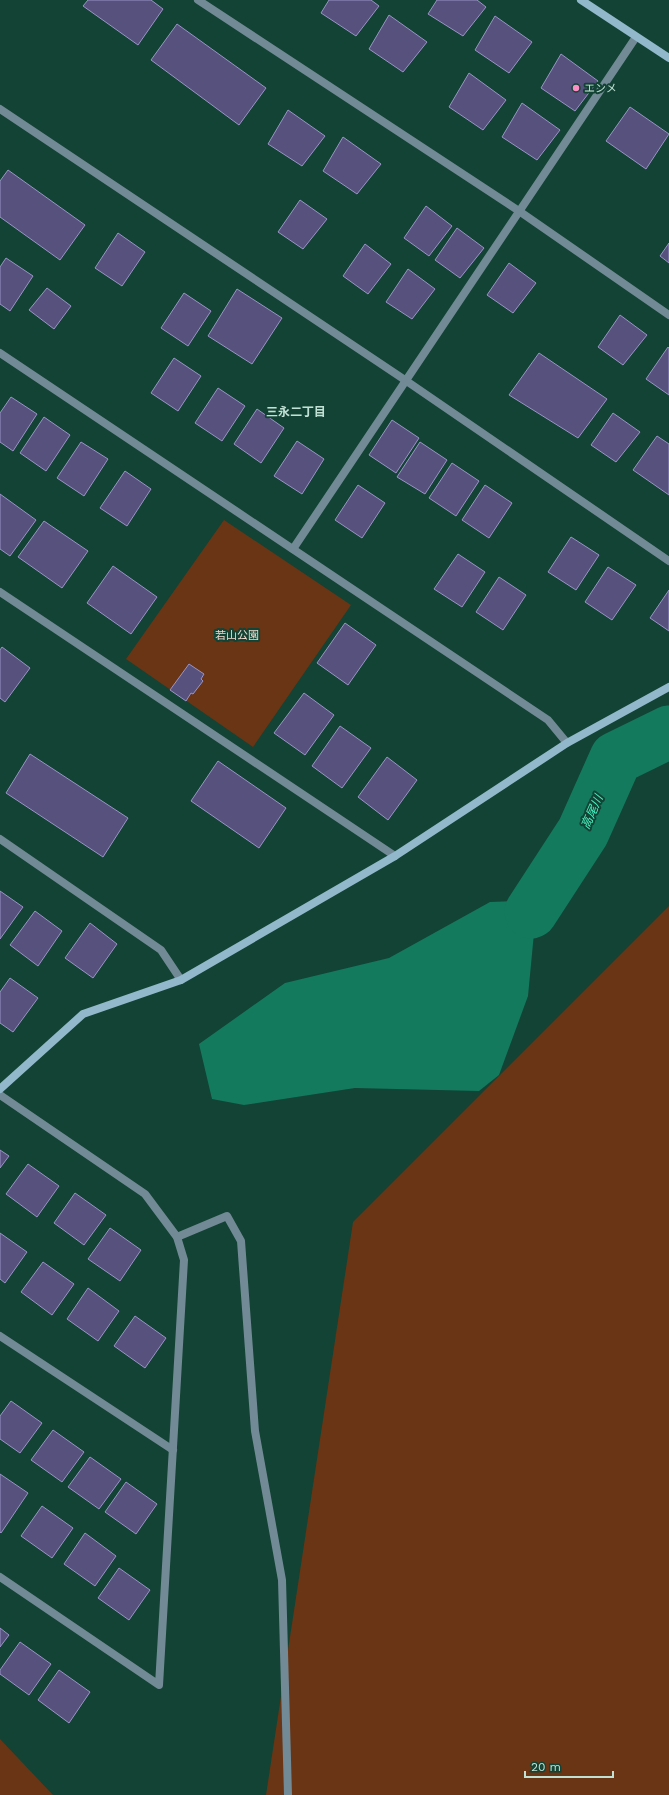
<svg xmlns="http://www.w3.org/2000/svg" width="669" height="1795" viewBox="0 0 669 1795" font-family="'Work Sans','Noto Sans JP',sans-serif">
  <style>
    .green { fill: #693515 }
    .water { fill: #137a5e }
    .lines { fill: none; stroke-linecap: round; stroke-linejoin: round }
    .river { stroke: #137a5e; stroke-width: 53 }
    .building { fill: #57517e; stroke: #9a94c6 }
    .street { stroke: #728a96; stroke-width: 8 }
    .secondary { stroke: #91b8cb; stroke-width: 8 }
    .poi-dot { fill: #fb8fc5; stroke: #124334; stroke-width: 1.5 }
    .labels { text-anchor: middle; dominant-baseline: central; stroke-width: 4; stroke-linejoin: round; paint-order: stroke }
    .poi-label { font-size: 11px; fill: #c2e1d5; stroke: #124334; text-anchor: start }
    .park-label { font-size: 11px; fill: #f2dbcf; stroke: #124334 }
    .neighbourhood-label { font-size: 12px; font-weight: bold; fill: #c2e1d5; stroke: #124334 }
    .water-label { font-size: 12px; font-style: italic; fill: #4af1c0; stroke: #124334 }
  </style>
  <rect width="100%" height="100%" fill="#124334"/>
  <g class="green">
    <path d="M224,520L351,605L253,747L126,659Z"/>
    <path d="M669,906V1795H266L353,1222Z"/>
    <path d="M0,1739L53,1795H0Z"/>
  </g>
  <path class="water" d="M518,901L531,912L534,933L528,996L499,1075L479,1091L355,1088L244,1105L212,1099L199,1044L285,983L389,958L490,902Z"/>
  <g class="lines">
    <path class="river" d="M531,912L583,832L616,758L669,732"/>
  </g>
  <g class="building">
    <path d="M88,0H151L163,9L138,45L83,6Z"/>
    <path d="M329,0H371L379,6L356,36L321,13Z"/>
    <path d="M437,0H477L486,7L463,36L428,14Z"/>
    <path d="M389,15L427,42L403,72L369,49Z"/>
    <path d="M495,16L532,42L509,73L475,50Z"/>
    <path d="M177,24L266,88L239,125L151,60Z"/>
    <path d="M561,54L598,81L575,111L541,88Z"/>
    <path d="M469,73L506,100L483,130L449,107Z"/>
    <path d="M522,103L560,130L537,160L502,137Z"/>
    <path d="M630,107L669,134L646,169L606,141Z"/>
    <path d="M288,110L325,136L302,166L268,144Z"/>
    <path d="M343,137L381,164L357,194L323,171Z"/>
    <path d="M8,170L85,225L60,260L0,217V181Z"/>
    <path d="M300,200L327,219L303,249L278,232Z"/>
    <path d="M426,206L452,226L429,256L404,238Z"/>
    <path d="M457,228L484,248L460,278L435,260Z"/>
    <path d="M118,233L145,252L122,286L95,268Z"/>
    <path d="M669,243V263L660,256Z"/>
    <path d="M365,244L391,264L368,294L343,276Z"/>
    <path d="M6,258L33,276L10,311L0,304V267Z"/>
    <path d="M509,263L536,283L513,313L487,295Z"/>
    <path d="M408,269L435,289L412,319L386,302Z"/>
    <path d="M47,288L71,306L54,329L29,310Z"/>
    <path d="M237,289L282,318L252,364L208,336Z"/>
    <path d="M184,293L211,311L188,346L161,328Z"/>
    <path d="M620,315L647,335L623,365L598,347Z"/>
    <path d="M668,347L669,348V395L646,379Z"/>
    <path d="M539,353L607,399L578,438L509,395Z"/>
    <path d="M174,358L201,376L178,411L151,393Z"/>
    <path d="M218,388L245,406L222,441L195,423Z"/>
    <path d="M11,397L37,414L13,451L0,442V413Z"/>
    <path d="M257,409L284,428L261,463L234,444Z"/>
    <path d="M613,413L640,432L616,462L591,445Z"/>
    <path d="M44,417L70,435L46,471L20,453Z"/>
    <path d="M392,420L419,438L396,473L369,455Z"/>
    <path d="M657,436L669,444V495L633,470Z"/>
    <path d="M297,441L324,459L302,494L274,476Z"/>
    <path d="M81,442L108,459L84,496L57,478Z"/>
    <path d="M420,442L447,460L425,494L397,477Z"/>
    <path d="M452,463L479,481L456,516L429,498Z"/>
    <path d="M125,471L151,489L127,526L100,508Z"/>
    <path d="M358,485L385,503L362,538L335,520Z"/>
    <path d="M485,485L512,503L489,538L462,520Z"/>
    <path d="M0,494L36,520L10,556L0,549Z"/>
    <path d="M44,521L88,551L62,588L18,557Z"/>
    <path d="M571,537L599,555L576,590L548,572Z"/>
    <path d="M458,554L485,572L462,607L434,589Z"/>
    <path d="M113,566L157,597L131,634L87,603Z"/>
    <path d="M608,567L636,585L612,620L585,602Z"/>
    <path d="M499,577L526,595L503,630L476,612Z"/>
    <path d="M669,590V631L650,618Z"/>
    <path d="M345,623L376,645L348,685L317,663Z"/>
    <path d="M2,647L30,668L5,702L0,698V650Z"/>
    <path d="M189,664L204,674L201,679L203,681L193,694L191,693L186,701L170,690Z"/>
    <path d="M304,693L334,715L305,755L274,733Z"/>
    <path d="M340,726L371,748L342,788L312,766Z"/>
    <path d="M30,754L128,818L103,857L6,793Z"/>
    <path d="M387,757L417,780L388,820L358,797Z"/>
    <path d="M218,761L286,808L259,848L191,801Z"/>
    <path d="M0,891L23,907L0,939Z"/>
    <path d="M35,911L62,931L38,966L10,945Z"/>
    <path d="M90,923L117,944L93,978L65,958Z"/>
    <path d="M10,978L38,998L13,1032L0,1023V992Z"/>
    <path d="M0,1150L9,1156L0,1168Z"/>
    <path d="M28,1164L59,1186L37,1217L6,1194Z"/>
    <path d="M75,1193L106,1215L84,1245L54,1223Z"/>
    <path d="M110,1228L141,1250L120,1281L88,1259Z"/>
    <path d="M0,1233L27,1252L5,1283L0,1279Z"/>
    <path d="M43,1262L74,1284L52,1315L21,1292Z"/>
    <path d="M88,1288L119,1311L98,1341L67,1319Z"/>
    <path d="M135,1316L166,1338L145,1368L114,1346Z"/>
    <path d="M11,1401L42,1423L20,1453L0,1439V1416Z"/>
    <path d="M53,1430L84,1452L62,1482L31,1460Z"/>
    <path d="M90,1457L121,1479L99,1509L68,1487Z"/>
    <path d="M0,1474L28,1493L1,1533L0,1532Z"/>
    <path d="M126,1482L157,1504L136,1534L105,1512Z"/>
    <path d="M42,1506L73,1528L52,1558L21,1536Z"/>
    <path d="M85,1533L116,1556L95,1586L64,1564Z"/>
    <path d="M119,1568L150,1590L129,1620L98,1598Z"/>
    <path d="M0,1628L9,1635L0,1647Z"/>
    <path d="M20,1642L51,1664L29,1695L0,1674V1670Z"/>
    <path d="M59,1670L90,1692L69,1723L38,1700Z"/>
  </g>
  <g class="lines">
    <g class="street">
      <path d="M198,0L519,211L669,315"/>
      <path d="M0,109L405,380L669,561"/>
      <path d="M0,353L548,720L567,743"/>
      <path d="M293,549L636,37"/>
      <path d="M0,592L395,856"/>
      <path d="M0,839L161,950L181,980"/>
      <path d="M0,1095L145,1194L177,1237L184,1260L159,1685L0,1577"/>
      <path d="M177,1237L227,1216L241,1241L255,1431L282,1580L288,1795"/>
      <path d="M0,1336L173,1450"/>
    </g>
    <g class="secondary">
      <path d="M581,0L669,58"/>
      <path d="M0,1089L83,1014L181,980L395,856L567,743L669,687"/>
    </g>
  </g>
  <circle class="poi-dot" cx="576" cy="88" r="4"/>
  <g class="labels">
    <g class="poi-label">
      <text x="584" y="88">エンメ</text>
    </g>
    <g class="park-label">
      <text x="237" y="635">若山公園</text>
    </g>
    <g class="neighbourhood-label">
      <text x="296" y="412">三永二丁目</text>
    </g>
    <g class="water-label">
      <text transform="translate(592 812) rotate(-66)">高尾川</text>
    </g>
  </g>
  <path d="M525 1771v6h88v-6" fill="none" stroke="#c2e1d5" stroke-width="2"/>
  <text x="531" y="1771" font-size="12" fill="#c2e1d5" stroke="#124334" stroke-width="3" paint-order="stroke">20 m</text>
</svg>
